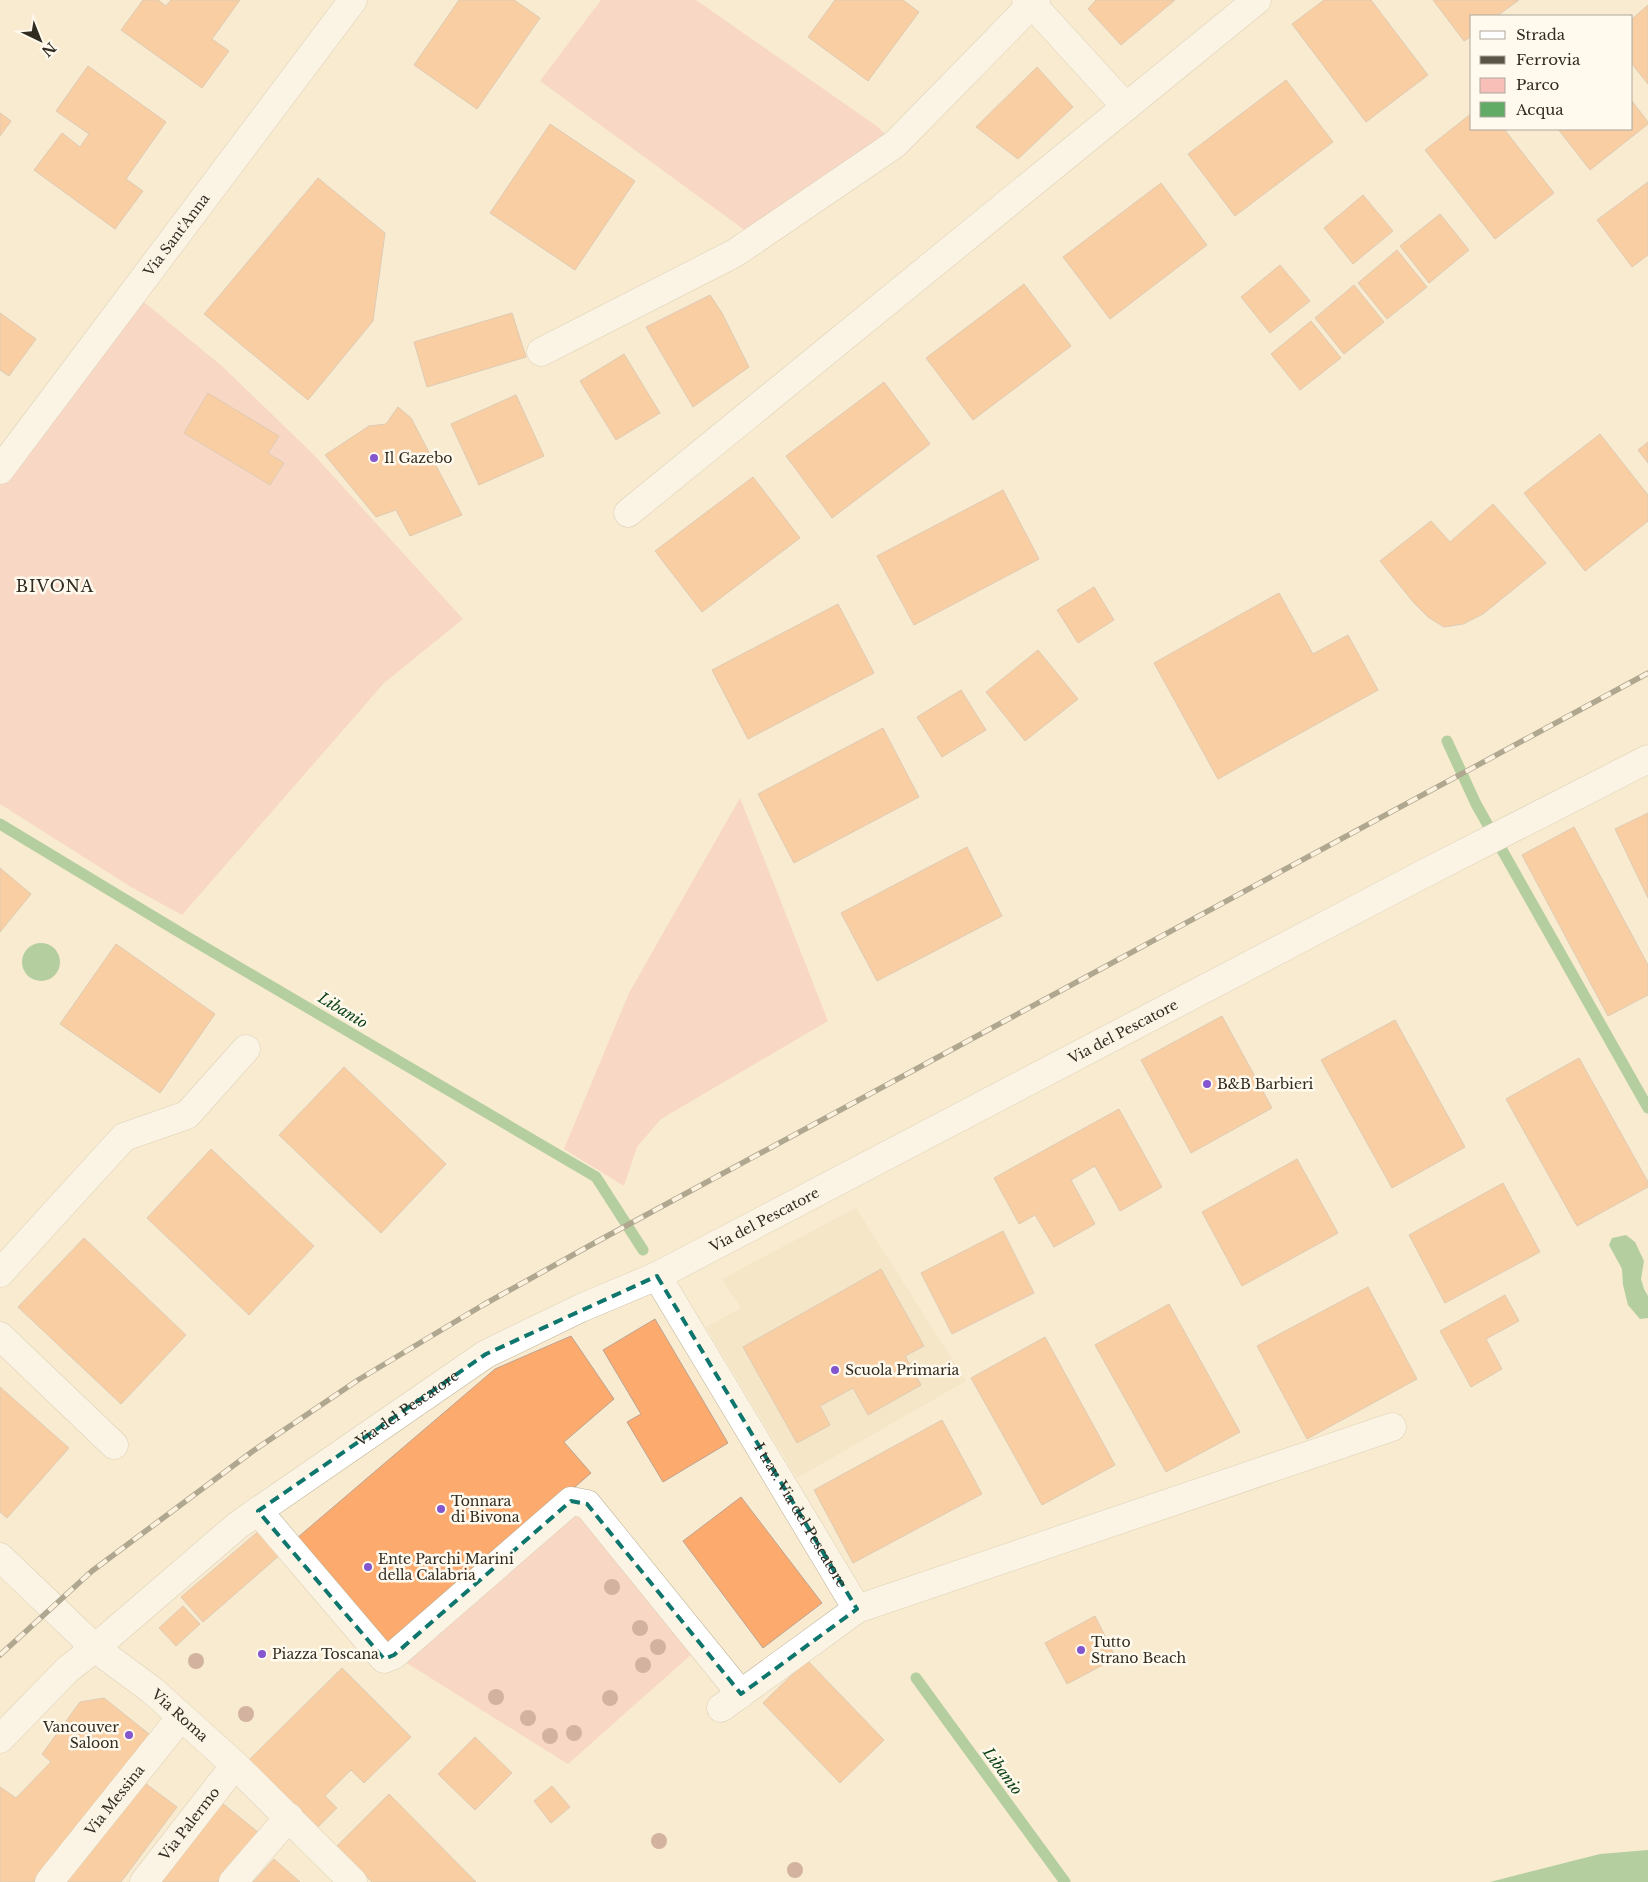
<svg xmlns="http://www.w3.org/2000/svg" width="1648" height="1882" viewBox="0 0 1648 1882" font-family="'Libre Baskerville',serif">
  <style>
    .built { fill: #efdfbc }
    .green { fill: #f8bfb8 }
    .water { fill: #62ab66 }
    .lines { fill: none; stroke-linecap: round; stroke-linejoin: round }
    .stream { stroke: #62ab66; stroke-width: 11 }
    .building { fill: #fcaa6d; stroke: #bda392 }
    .minor-casing { stroke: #bcb096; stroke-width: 29 }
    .minor { stroke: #fff; stroke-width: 28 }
    .rail-casing { stroke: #5a5446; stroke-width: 5.5 }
    .rail { stroke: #fff9ee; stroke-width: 4; stroke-dasharray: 11; stroke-linecap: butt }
    .tree { fill: #a76f64 }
    .marked { fill: none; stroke: #0f766e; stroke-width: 4; stroke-dasharray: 10 6; stroke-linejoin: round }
    .poi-dot { fill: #8356cf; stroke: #fff9ee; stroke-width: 2 }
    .labels { text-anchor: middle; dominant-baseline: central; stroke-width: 5; stroke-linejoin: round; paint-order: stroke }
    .street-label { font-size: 14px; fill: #312c22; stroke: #fff9ee }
    .poi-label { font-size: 14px; fill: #312c22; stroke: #fff9ee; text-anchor: start }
    .water-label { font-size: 15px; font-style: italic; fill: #0a4012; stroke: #fff9ee }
    .quarter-label { font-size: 16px; letter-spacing: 1px; fill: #312c22; stroke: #fff9ee }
  </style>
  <rect width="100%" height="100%" fill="#f8ebd0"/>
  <path class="built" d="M856,1208L966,1381L797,1478L706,1327L741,1308L722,1279Z"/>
  <g class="green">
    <path d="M601,0H696L878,127L895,144L757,239L540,81Z"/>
    <path d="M133,293L223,367L313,454L463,619L384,683L182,915L131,887L0,804V470Z"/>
    <path d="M740,798L828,1021L661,1119L637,1147L624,1186L564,1149L629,993Z"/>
    <path d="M571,1501L702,1645L568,1764L394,1655Z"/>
  </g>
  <g class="water">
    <circle cx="41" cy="962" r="19"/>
    <path d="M1626,1235L1635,1242L1644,1261L1641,1279L1644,1289L1648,1296V1318L1640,1319L1628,1305L1623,1285L1622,1269L1609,1245L1612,1238Z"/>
    <path d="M1648,1850V1882H1490L1600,1854Z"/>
  </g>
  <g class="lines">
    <g class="stream">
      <path d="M1447,741L1476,804L1648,1108"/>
      <path d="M0,824L184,935L596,1177L643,1250"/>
      <path d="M916,1678L1065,1882"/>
    </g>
  </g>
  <g class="building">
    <path d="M143,0H158L166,6L171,0H240L212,39L229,51L202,88L121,30Z"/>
    <path d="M459,0H514L540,18L477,109L414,65Z"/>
    <path d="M835,0H903L919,12L868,81L808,37Z"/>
    <path d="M1096,0H1175L1121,45L1088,9Z"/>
    <path d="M1324,0H1371L1428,75L1366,122L1292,24Z"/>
    <path d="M1433,0H1519L1497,16H1472V36L1464,41Z"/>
    <path d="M1648,5V84L1632,64V19Z"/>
    <path d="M88,66L166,122L126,179L143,191L115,229L34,170L62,133L80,147L89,134L56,111Z"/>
    <path d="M1037,67L1073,107L1018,159L976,127Z"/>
    <path d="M1286,80L1333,142L1235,216L1188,154Z"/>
    <path d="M1632,101L1648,122V124L1590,170L1558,129H1632Z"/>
    <path d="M0,113L11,121L0,136Z"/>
    <path d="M1472,113V129H1504L1554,193L1495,239L1425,150Z"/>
    <path d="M550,124L635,181L575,270L490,213Z"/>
    <path d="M318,178L385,233L373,321L308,400L204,314Z"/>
    <path d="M1648,182V255L1632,267L1597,220Z"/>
    <path d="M1161,183L1207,245L1110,319L1063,257Z"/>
    <path d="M1363,195L1393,231L1353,264L1324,228Z"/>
    <path d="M1440,214L1469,250L1429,283L1400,246Z"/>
    <path d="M1397,250L1427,287L1387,319L1358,283Z"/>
    <path d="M1280,265L1310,301L1270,333L1241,297Z"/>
    <path d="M1024,284L1071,346L973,420L926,358Z"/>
    <path d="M1354,285L1384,322L1344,354L1315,318Z"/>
    <path d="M710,295L722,313L749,367L693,407L646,327Z"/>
    <path d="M0,313L36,339L9,376L0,370Z"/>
    <path d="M512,313L526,357L427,387L414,342Z"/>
    <path d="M1311,321L1341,358L1300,390L1271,354Z"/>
    <path d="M624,354L660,413L616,440L580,381Z"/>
    <path d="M884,382L930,444L832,518L786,456Z"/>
    <path d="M208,393L279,436L268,453L284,463L270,485L184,433Z"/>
    <path d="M516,395L544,456L479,485L451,424Z"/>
    <path d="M398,407L411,418L462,515L410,536L396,510L376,517L325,455L369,426L386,424Z"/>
    <path d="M1600,434L1648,495V521L1585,571L1524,493Z"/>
    <path d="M1648,442V463L1638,450Z"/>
    <path d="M753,477L800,538L702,612L655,551Z"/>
    <path d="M1003,490L1039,559L914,625L877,556Z"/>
    <path d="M1493,504L1546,563L1483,614L1463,624L1444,627L1428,617L1414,603L1380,561L1431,521L1450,542Z"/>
    <path d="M1094,587L1114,620L1078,643L1057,610Z"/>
    <path d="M1279,593L1313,654L1348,635L1378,690L1218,779L1154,663Z"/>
    <path d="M838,604L874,673L748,739L712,670Z"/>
    <path d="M1038,650L1078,699L1025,741L986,692Z"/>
    <path d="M961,690L986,730L942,757L917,717Z"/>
    <path d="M883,728L919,797L794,863L758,794Z"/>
    <path d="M1648,813V898L1615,829Z"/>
    <path d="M1574,827L1648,965V995L1608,1016L1522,855Z"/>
    <path d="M967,847L1002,916L877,981L841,913Z"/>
    <path d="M0,868L31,894L0,932Z"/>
    <path d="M116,944L215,1014L160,1093L60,1024Z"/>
    <path d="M1222,1016L1272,1108L1191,1153L1141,1060Z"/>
    <path d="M1395,1020L1465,1147L1392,1188L1321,1060Z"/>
    <path d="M1579,1058L1648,1182V1187L1577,1226L1506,1099Z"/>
    <path d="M344,1067L446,1164L381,1233L279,1135Z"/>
    <path d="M1119,1109L1162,1187L1120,1211L1095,1166L1071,1180L1095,1224L1054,1247L1035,1215L1019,1224L994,1178Z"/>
    <path d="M211,1149L314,1246L249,1315L147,1218Z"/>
    <path d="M1297,1159L1338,1233L1242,1286L1202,1212Z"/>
    <path d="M1503,1183L1540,1252L1445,1303L1409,1235Z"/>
    <path d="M1003,1231L1034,1293L952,1334L921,1273Z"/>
    <path d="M84,1238L186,1335L121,1404L18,1307Z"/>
    <path d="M881,1269L924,1346L905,1356L921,1385L868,1415L853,1388L820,1406L830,1425L797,1443L743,1347Z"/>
    <path d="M1368,1287L1417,1379L1307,1439L1257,1346Z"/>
    <path d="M1505,1295L1519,1321L1486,1339L1502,1369L1471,1387L1440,1331Z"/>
    <path d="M1169,1304L1240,1432L1166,1472L1095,1345Z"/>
    <path d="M655,1319L728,1443L663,1482L627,1422L641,1414L603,1350Z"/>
    <path d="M571,1336L614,1399L564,1442L591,1473L384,1653L290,1544L495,1369Z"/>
    <path d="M1045,1337L1115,1465L1042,1505L971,1378Z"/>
    <path d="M0,1387L69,1448L7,1518L0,1512Z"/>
    <path d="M942,1420L982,1494L853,1563L814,1490Z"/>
    <path d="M741,1497L822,1603L763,1648L683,1541Z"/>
    <path d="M260,1530L281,1554L203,1622L181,1597Z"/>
    <path d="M183,1606L200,1624L176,1646L159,1628Z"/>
    <path d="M1095,1616L1116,1658L1067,1684L1045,1643Z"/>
    <path d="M807,1660L884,1740L840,1783L763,1703Z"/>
    <path d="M342,1668L411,1737L364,1783L351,1770L325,1796L337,1808L316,1829L248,1761Z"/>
    <path d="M104,1698L154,1738L40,1882H0V1787L16,1798L51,1762L42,1754L80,1702Z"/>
    <path d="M475,1737L512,1773L475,1810L438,1774Z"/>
    <path d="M141,1780L177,1807L121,1882H65Z"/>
    <path d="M552,1786L570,1807L551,1823L534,1801Z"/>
    <path d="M389,1794L476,1882H372L337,1846Z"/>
    <path d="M221,1802L259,1833L220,1882H157Z"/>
    <path d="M274,1859L300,1882H253Z"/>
  </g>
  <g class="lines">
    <defs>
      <g id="minor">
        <path d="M1026,0L1032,4L1126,107"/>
        <path d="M541,352L735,253L895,144L1036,0"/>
        <path id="s1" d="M0,470L353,0"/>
        <path d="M628,513L1257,0"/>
        <path d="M0,1273L124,1137L187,1115L246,1049"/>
        <path id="s2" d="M657,1276L857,1609L721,1708"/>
        <path d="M0,1336L114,1445"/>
        <path d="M258,1511L384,1659L394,1655L571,1501L587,1504L741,1694"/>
        <path id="s3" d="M0,1557L95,1648L153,1691L235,1765L353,1882"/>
        <path d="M857,1609L1392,1427"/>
        <path id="s4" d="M0,1739L68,1669L95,1648L238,1525L486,1354L581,1308L657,1276L1427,872L1648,759"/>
        <path id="s5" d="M49,1882L181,1717"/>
        <path id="s6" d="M144,1882L235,1765"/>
        <path d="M233,1882L289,1817"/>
      </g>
    </defs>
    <use href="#minor" class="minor-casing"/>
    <use href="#minor" class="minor"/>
    <defs>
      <path id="rail" d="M0,1655L92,1571L253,1451L358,1380L483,1305L598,1241L1648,673"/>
    </defs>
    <use href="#rail" class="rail-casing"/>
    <use href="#rail" class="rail"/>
  </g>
  <g class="tree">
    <circle cx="612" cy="1587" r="8"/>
    <circle cx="640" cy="1628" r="8"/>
    <circle cx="658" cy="1647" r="8"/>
    <circle cx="196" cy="1661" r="8"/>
    <circle cx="643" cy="1665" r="8"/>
    <circle cx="496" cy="1697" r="8"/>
    <circle cx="610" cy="1698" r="8"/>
    <circle cx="246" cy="1714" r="8"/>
    <circle cx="528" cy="1718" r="8"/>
    <circle cx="574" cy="1733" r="8"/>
    <circle cx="550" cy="1736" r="8"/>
    <circle cx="659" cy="1841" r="8"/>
    <circle cx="795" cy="1870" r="8"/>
  </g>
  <path d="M0 0H1648V1882H0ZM657,1276L857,1609L741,1694L587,1504L571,1501L394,1655L384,1659L258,1511L486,1354Z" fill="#f8ebd0" fill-opacity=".55" fill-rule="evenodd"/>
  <path class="marked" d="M657,1276L857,1609L741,1694L587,1504L571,1501L394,1655L384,1659L258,1511L486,1354Z"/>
  <g class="poi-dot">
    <circle cx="374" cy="458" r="5"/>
    <circle cx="1207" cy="1084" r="5"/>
    <circle cx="835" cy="1370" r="5"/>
    <circle cx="441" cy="1509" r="5"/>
    <circle cx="368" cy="1567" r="5"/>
    <circle cx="1081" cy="1650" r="5"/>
    <circle cx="262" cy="1654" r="5"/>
    <circle cx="129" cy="1735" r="5"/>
  </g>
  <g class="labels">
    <g class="street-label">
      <text stroke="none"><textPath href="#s1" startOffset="294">Via Sant'Anna</textPath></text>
      <text stroke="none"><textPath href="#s4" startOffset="1336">Via del Pescatore</textPath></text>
      <text stroke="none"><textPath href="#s4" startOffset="931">Via del Pescatore</textPath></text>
      <text stroke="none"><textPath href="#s4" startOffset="526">Via del Pescatore</textPath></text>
      <text stroke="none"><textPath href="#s2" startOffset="279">I trav. Via del Pescatore</textPath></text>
      <text stroke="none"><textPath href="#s3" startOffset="240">Via Roma</textPath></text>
      <text stroke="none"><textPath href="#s5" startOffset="105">Via Messina</textPath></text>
      <text stroke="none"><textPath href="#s6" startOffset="74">Via Palermo</textPath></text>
    </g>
    <g class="poi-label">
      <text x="384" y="458">Il Gazebo</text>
      <text x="1217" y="1084">B&amp;B Barbieri</text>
      <text x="845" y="1370">Scuola Primaria</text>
      <text x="451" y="1501">Tonnara<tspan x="451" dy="16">di Bivona</tspan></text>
      <text x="378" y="1559">Ente Parchi Marini<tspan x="378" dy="16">della Calabria</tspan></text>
      <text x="1091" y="1642">Tutto<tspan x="1091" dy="16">Strano Beach</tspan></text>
      <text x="272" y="1654">Piazza Toscana</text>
      <text x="119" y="1727" text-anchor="end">Vancouver<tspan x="119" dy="16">Saloon</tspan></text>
    </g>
    <g class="water-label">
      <text transform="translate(343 1010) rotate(31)">Libanio</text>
      <text transform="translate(1003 1771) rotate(54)">Libanio</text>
    </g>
    <g class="quarter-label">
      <text x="55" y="586">BIVONA</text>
    </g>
  </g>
  <rect x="1470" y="15" width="162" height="115" fill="#fff9ee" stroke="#ada79c"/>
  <rect x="1480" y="31" width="25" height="8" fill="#ffffff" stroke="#ada79c"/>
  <text x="1516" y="40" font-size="15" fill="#312c22">Strada</text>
  <rect x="1480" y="56" width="25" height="8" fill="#5a5446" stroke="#ada79c"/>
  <text x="1516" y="65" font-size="15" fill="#312c22">Ferrovia</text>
  <rect x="1480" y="78" width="25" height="15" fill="#f8bfb8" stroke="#ada79c"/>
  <text x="1516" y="90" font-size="15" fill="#312c22">Parco</text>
  <rect x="1480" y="102" width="25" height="15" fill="#62ab66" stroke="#ada79c"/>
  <text x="1516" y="115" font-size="15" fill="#312c22">Acqua</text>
  <g transform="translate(40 40) rotate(137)" stroke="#fff9ee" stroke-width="4" paint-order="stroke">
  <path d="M0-4L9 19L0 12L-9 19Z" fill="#312c22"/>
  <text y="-8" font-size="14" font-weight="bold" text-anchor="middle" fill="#312c22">N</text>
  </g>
</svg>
